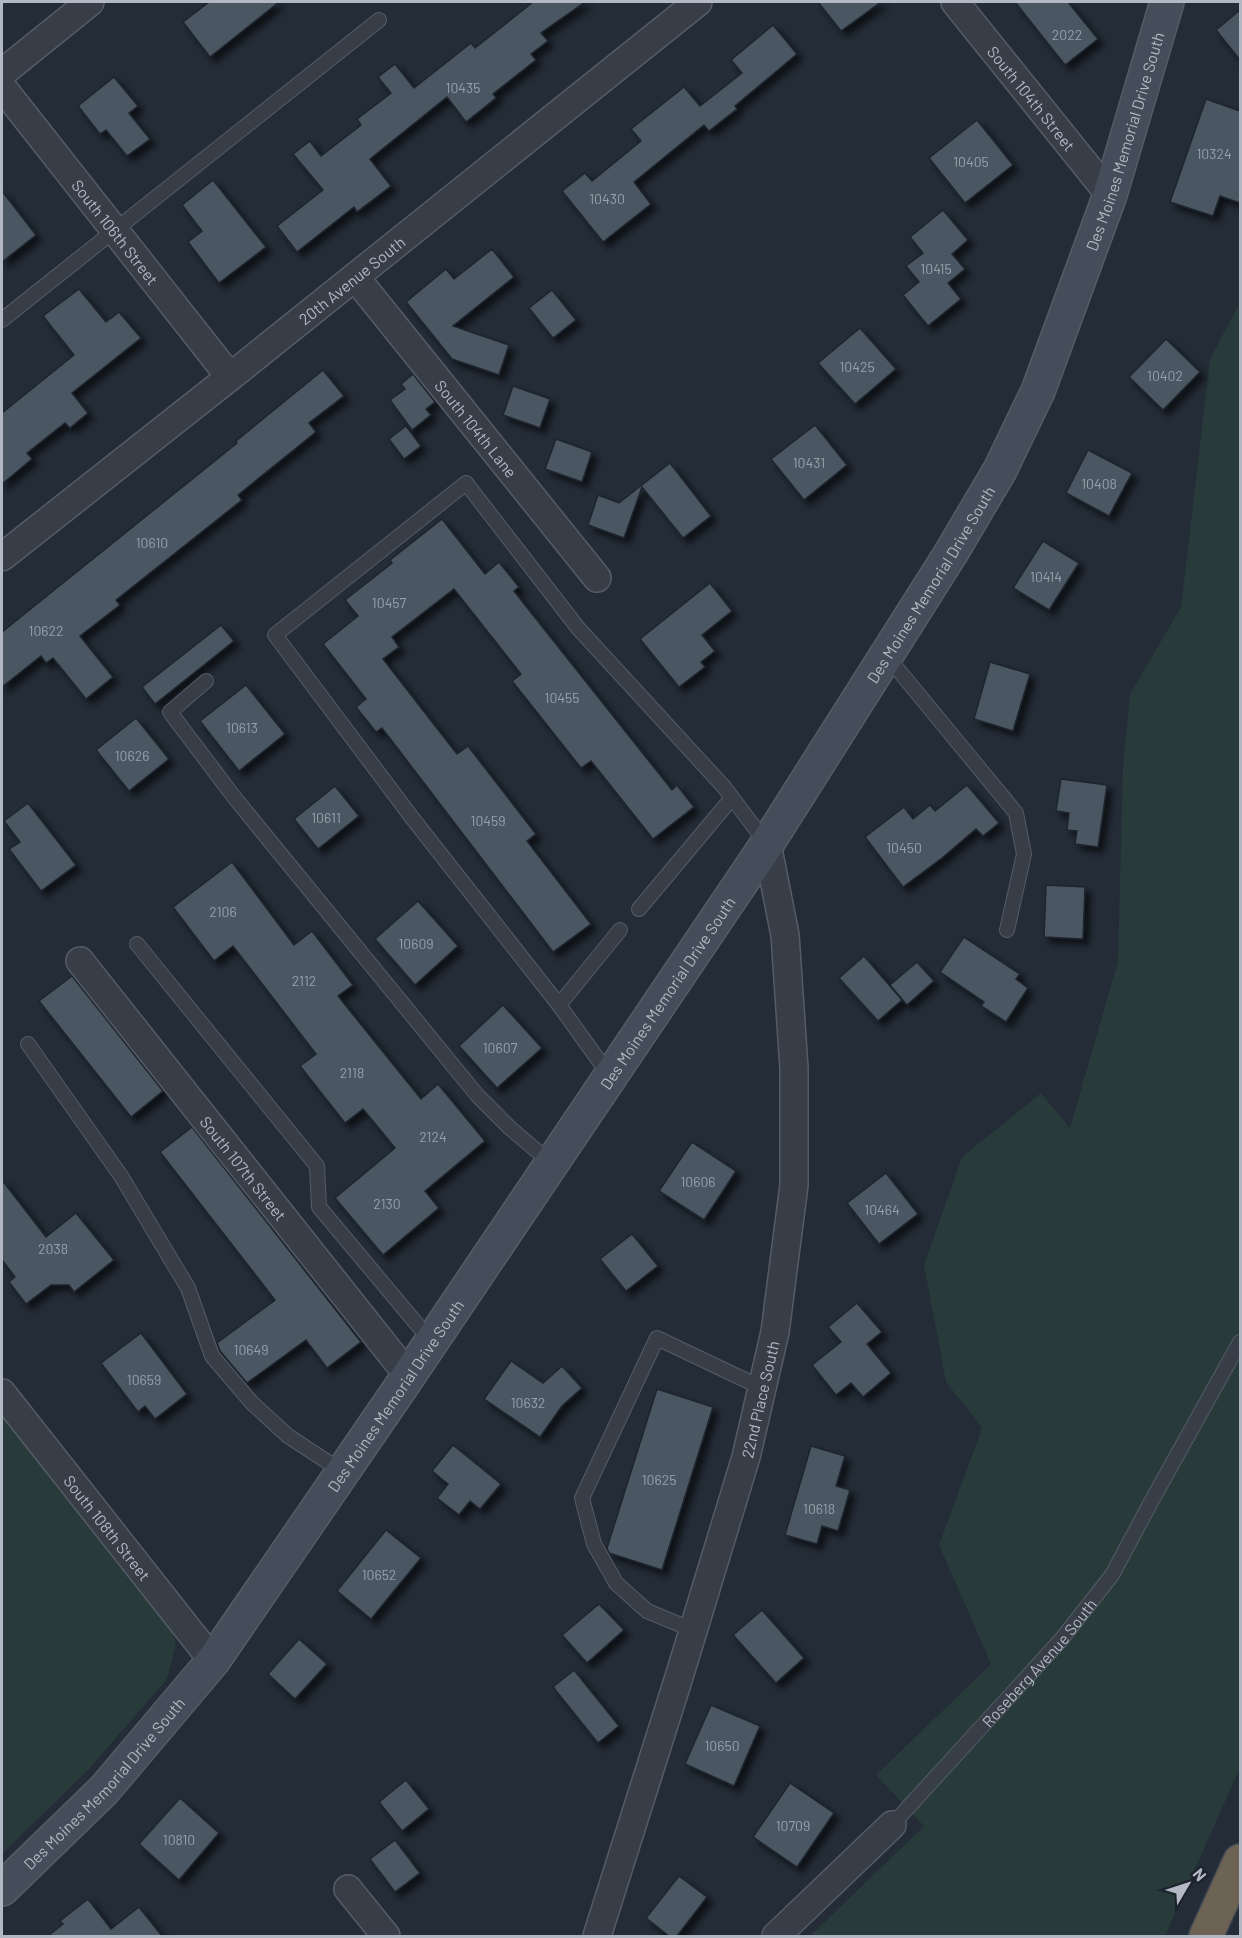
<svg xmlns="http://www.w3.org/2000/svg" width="1242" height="1938" viewBox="0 0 1242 1938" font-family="Barlow,sans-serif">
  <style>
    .green { fill: #283a3a }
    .building { fill: #4c5663; stroke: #1e252e; stroke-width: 1.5; filter: url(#shadow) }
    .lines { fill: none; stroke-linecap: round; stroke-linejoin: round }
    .service-casing { stroke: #555c65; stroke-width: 16 }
    .minor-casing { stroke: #555c65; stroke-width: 30 }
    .secondary-casing { stroke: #555c65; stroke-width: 36 }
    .motorway-casing { stroke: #424952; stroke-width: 36 }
    .service { stroke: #373e48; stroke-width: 14 }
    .minor { stroke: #373e48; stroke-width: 27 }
    .secondary { stroke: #454d5a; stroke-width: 33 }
    .motorway { stroke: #6d6354; stroke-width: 33 }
    .labels { text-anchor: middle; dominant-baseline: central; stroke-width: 5; stroke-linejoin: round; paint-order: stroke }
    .number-label { font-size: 14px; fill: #98a0ac }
    .street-label { font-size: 16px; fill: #b2b9c4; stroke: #1c232c }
  </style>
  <defs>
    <filter id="shadow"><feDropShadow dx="5.5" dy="5.5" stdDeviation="3" flood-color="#0009"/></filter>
  </defs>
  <rect width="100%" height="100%" fill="#232c37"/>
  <g class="green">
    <path d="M1240,302V1768L1165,1936H810L924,1826L876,1775L991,1664L939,1545L982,1428L946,1382L924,1265L962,1157L1041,1093L1070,1128L1118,961L1123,766L1130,694L1181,607L1210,359Z"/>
    <path d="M2,1407L160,1601L176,1644L167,1679L89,1769L2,1854Z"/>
  </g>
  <g class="building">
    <path d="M209,2H279L210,57L183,22Z"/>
    <path d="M533,2H585L541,33L548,41L531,54L536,60L493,94L496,98L466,122L447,97L370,159L391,186L357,212L354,207L297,252L277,226L323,190L293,154L310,141L321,156L361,125L357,119L391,93L378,77L395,64L414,88L471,43L475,48Z"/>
    <path d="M818,2H881L841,31Z"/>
    <path d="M1015,2H1068L1098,39L1065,65Z"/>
    <path d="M1240,10V60L1216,30Z"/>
    <path d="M773,25L797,54L735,106L737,109L709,131L704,125L634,182L651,204L603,242L562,191L585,173L592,181L641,141L631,129L684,87L700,106L742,73L731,60Z"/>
    <path d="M114,77L138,106L129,113L150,139L127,156L106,130L100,134L78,106Z"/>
    <path d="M1206,99L1240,111V203L1220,196L1213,216L1170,202Z"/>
    <path d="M977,120L1013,165L965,203L929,158Z"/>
    <path d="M213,180L266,247L219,283L188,242L202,231L182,205Z"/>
    <path d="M2,191L36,235L2,262Z"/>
    <path d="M943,210L968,240L952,254L965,269L948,283L961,299L928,326L903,295L919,282L906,266L923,253L910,237Z"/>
    <path d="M492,249L514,277L453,326L509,345L499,375L452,359L406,302L446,269L454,279Z"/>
    <path d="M79,289L106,322L119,312L141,338L72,393L88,413L70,428L65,423L27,453L32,459L2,484V413L74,355L43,316Z"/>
    <path d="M552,290L576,320L553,338L529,308Z"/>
    <path d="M860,328L896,369L855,404L818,363Z"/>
    <path d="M1166,339L1200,372L1163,410L1129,377Z"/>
    <path d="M323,370L344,396L309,423L316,432L238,495L242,500L116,600L120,605L80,636L113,677L86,699L53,658L46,663L41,656L2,687V632L237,443L236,441Z"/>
    <path d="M413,374L435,402L426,409L431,415L412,430L390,400L405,389L401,384Z"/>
    <path d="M513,386L550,399L540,428L503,415Z"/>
    <path d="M815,425L847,465L804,500L771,459Z"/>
    <path d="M406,426L421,446L404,459L389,439Z"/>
    <path d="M556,439L592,452L582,482L545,469Z"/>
    <path d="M1088,450L1132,473L1109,516L1066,493Z"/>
    <path d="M670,463L711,516L683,538L642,487L624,538L588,525L598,495L619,503Z"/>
    <path d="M442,519L485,574L499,562L519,587L514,591L610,712L672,790L677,785L694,807L653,839L591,761L581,768L512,681L521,674L454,589L392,637L399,647L383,659L457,754L468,746L536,834L527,841L591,924L553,952L382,728L376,732L356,707L366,699L323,644L358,616L345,600L392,563L390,560Z"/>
    <path d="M1043,541L1079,563L1049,610L1013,588Z"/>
    <path d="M710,583L732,611L702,635L715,651L701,662L705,667L679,687L640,639Z"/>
    <path d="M221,625L234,641L155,704L142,687Z"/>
    <path d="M990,662L1030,674L1013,731L974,719Z"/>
    <path d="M246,685L285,734L239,771L200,721Z"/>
    <path d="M136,718L169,759L129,791L96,750Z"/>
    <path d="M1061,779L1107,785L1098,847L1075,844L1077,831L1067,830L1069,813L1056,811Z"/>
    <path d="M967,785L999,823L983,836L976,829L942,858L903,887L865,837L904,807L913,819L930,805L935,811Z"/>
    <path d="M335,786L359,816L318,849L294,819Z"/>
    <path d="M28,803L76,865L41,891L9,849L20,842L4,821Z"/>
    <path d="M232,862L294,945L312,931L353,985L338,996L421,1099L438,1084L485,1141L425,1191L439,1208L383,1255L335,1198L395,1148L363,1109L345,1123L300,1066L316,1054L233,946L214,961L173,907Z"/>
    <path d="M1046,885L1085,887L1083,939L1044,937Z"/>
    <path d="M418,901L458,946L415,985L375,939Z"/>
    <path d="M964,937L1020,974L1016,979L1028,988L1006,1022L981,1006L984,1002L940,972Z"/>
    <path d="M864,956L902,1000L878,1021L839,978Z"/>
    <path d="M917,962L934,981L907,1005L890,985Z"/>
    <path d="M72,976L163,1091L131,1117L39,1001Z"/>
    <path d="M503,1005L542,1048L497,1088L459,1046Z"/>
    <path d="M192,1127L361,1342L327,1368L306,1340L247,1383L220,1351L217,1343L275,1300L160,1152Z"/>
    <path d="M692,1142L736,1171L704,1220L659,1191Z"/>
    <path d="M886,1173L918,1214L879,1244L847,1203Z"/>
    <path d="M2,1180L46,1237L76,1213L114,1260L74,1292L69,1285H51L26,1304L9,1282L15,1277L2,1260Z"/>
    <path d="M632,1234L658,1266L626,1291L600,1259Z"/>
    <path d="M857,1303L882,1332L867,1344L891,1373L863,1397L851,1383L836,1395L812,1365L841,1342L828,1327Z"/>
    <path d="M141,1333L187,1394L155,1419L145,1406L138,1412L101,1363Z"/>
    <path d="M511,1361L543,1383L562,1366L582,1388L562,1406L540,1437L484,1399Z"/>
    <path d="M657,1389L713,1407L662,1570L609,1553L607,1548Z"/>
    <path d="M453,1445L501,1484L480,1509L470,1501L459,1515L437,1498L448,1484L432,1471Z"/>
    <path d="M811,1446L845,1456L836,1486L850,1490L838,1531L822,1526L817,1544L785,1535Z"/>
    <path d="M386,1530L421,1558L371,1619L337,1591Z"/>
    <path d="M599,1604L624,1630L587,1663L562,1635Z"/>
    <path d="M762,1610L804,1658L776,1683L733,1635Z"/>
    <path d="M299,1639L327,1664L295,1699L268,1674Z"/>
    <path d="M574,1670L619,1726L598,1743L553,1687Z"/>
    <path d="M711,1705L760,1726L734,1786L685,1764Z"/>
    <path d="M406,1780L429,1809L402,1831L379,1802Z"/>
    <path d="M790,1783L834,1813L797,1867L753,1837Z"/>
    <path d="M180,1798L219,1833L179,1880L139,1844Z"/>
    <path d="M395,1840L420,1873L395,1892L370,1859Z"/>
    <path d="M679,1876L707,1897L677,1936H669L646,1918Z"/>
    <path d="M88,1899L111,1929L139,1907L162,1936H48L63,1924L60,1921Z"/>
  </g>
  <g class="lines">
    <defs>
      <g id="service">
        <path d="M2,320L379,20"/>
        <path d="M886,655L1016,813L1024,854L1007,930"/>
        <path d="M206,681L170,712L234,797L477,1095L510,1128L551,1163"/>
        <path d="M639,909L732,798"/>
        <path d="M137,944L317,1166L319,1207L431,1341"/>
        <path d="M559,1005L620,930"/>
        <path d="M28,1044L121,1176L188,1288L212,1356L252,1403L288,1436L343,1472"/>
        <path d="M610,1076L559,1005L413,819L275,635L466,483L578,628L724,787L767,844"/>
        <path d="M693,1630L647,1611L616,1583L594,1544L582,1498L657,1338L762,1388"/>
        <path id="s1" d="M892,1825L1060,1641L1112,1575L1151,1502L1240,1342"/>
      </g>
      <g id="minor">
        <path id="s2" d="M955,2L1110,195"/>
        <path d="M2,73L90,2"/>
        <path id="s3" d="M2,87L230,377"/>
        <path id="s4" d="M355,277L597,578"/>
        <path id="s5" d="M2,557L230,377L698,2"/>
        <path id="s6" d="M80,961L408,1375"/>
        <path id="s7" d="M2,1393L213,1661"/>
        <path d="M348,1889L386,1936"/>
        <path id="s8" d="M597,1936L679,1677L746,1457L775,1332L794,1185V1068L785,935L767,844"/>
        <path d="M776,1936L892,1825"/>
      </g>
      <g id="secondary">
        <path id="s9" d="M2,1889L104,1790L213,1661L403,1384L767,844L951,553L1000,470L1038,391L1110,195L1167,2"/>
      </g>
      <path id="motorway" d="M1206,1936L1240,1861"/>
    </defs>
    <use href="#service" class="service-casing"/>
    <use href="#minor" class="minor-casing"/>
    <use href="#secondary" class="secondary-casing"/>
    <use href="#motorway" class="motorway-casing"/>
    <use href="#service" class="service"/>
    <use href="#minor" class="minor"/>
    <use href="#secondary" class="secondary"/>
    <use href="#motorway" class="motorway"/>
  </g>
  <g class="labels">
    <g class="number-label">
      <text x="1067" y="34">2022</text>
      <text x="463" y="87">10435</text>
      <text x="1214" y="153">10324</text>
      <text x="971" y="161">10405</text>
      <text x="607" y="198">10430</text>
      <text x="936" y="268">10415</text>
      <text x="857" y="366">10425</text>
      <text x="1165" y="375">10402</text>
      <text x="809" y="462">10431</text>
      <text x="1099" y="483">10408</text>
      <text x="152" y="542">10610</text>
      <text x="1046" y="576">10414</text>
      <text x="389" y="602">10457</text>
      <text x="46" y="630">10622</text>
      <text x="562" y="697">10455</text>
      <text x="242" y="727">10613</text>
      <text x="132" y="755">10626</text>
      <text x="326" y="817">10611</text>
      <text x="488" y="820">10459</text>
      <text x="904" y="847">10450</text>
      <text x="223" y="911">2106</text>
      <text x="416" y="943">10609</text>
      <text x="304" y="980">2112</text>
      <text x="500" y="1047">10607</text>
      <text x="352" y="1072">2118</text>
      <text x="433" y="1136">2124</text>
      <text x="698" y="1181">10606</text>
      <text x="387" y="1203">2130</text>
      <text x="882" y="1209">10464</text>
      <text x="53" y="1248">2038</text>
      <text x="251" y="1349">10649</text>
      <text x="144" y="1379">10659</text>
      <text x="528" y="1402">10632</text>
      <text x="659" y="1479">10625</text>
      <text x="819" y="1508">10618</text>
      <text x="379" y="1574">10652</text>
      <text x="722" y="1745">10650</text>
      <text x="793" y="1825">10709</text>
      <text x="179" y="1839">10810</text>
    </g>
    <g class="street-label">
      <text stroke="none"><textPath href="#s2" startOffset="123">South 104th Street</textPath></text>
      <text stroke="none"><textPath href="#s9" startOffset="2091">Des Moines Memorial Drive South</textPath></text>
      <text stroke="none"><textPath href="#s3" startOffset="184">South 106th Street</textPath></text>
      <text stroke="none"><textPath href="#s5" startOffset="446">20th Avenue South</textPath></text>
      <text stroke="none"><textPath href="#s4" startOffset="194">South 104th Lane</textPath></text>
      <text stroke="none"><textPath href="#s9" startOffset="1605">Des Moines Memorial Drive South</textPath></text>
      <text stroke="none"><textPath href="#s9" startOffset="1119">Des Moines Memorial Drive South</textPath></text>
      <text stroke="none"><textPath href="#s6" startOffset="264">South 107th Street</textPath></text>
      <text stroke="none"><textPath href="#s9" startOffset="633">Des Moines Memorial Drive South</textPath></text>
      <text stroke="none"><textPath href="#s8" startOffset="561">22nd Place South</textPath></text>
      <text stroke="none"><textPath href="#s7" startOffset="171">South 108th Street</textPath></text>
      <text stroke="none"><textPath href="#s1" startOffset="219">Roseberg Avenue South</textPath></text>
      <text stroke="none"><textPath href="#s9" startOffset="147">Des Moines Memorial Drive South</textPath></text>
    </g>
  </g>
  <rect width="1242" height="1938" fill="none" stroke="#b2b9c4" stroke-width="6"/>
  <g transform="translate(1188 1884) rotate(51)" stroke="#1c232c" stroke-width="4.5" paint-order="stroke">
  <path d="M0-4.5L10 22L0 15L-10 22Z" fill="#b2b9c4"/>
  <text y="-9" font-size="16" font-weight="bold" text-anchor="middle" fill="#b2b9c4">N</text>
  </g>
</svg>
